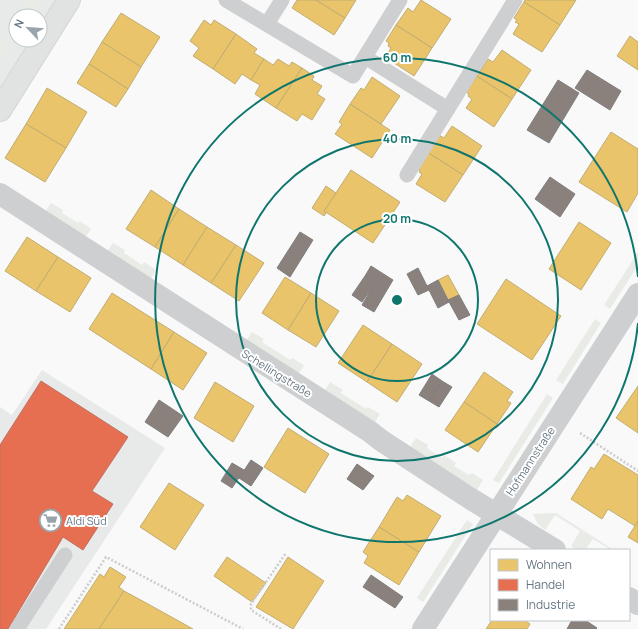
<svg xmlns="http://www.w3.org/2000/svg" width="638" height="629" viewBox="0 0 638 629" font-family="Manrope,sans-serif">
  <style>
    .built { fill: #e8e9e9; fill-rule: evenodd }
    .green { fill: #e8ebe6 }
    .homes { fill: #e9c46a; stroke: #c1ad72 }
    .shops { fill: #e76f51; stroke: #c07160 }
    .industry { fill: #8a817c; stroke: #7f7e7e }
    .lines { fill: none; stroke-linecap: round; stroke-linejoin: round }
    .secondary-casing { stroke: #d5d6d7; stroke-width: 24 }
    .path { stroke: #cbcccd; stroke-width: 2.5; stroke-dasharray: 2 2; stroke-linecap: butt }
    .lane { stroke: #cecfd0; stroke-width: 15 }
    .street { stroke: #cecfd0; stroke-width: 22 }
    .secondary { stroke: #e1e2e2; stroke-width: 22 }
    .ring { fill: none; stroke: #0f766e; stroke-width: 2 }
    .labels { text-anchor: middle; dominant-baseline: central; stroke-width: 4; stroke-linejoin: round; paint-order: stroke }
    .street-label { font-size: 11px; fill: #657683; stroke: #fff }
    .poi-label { font-size: 11px; fill: #657683; stroke: #fff; text-anchor: start }
    .centre { fill: #0f766e; stroke: #fff; stroke-width: 2 }
    .ring-label { font-size: 12px; text-anchor: middle; font-weight: bold; fill: #0f766e; stroke: #fff; stroke-width: 4; stroke-linejoin: round; paint-order: stroke }
  </style>
  <rect width="100%" height="100%" fill="#f9f9f9"/>
  <g class="built">
    <path d="M0,0H75L0,118ZM16,16H40V40H16Z"/>
    <path d="M42,370L165,448L46,629H0V407L12,415Z"/>
  </g>
  <g class="green">
    <path d="M27,0H43L32,16H17Z"/>
    <path d="M16,18V40L0,64V44Z"/>
    <path d="M51,203L63,210L62,213L78,223L80,221L91,229L85,238L45,212Z"/>
    <path d="M113,243L125,250L124,253L142,265L144,262L156,270L150,280L107,252Z"/>
    <path d="M638,252V265L610,309L604,305Z"/>
    <path d="M595,319L601,323L563,384L556,380Z"/>
    <path d="M252,332L264,339L262,342L290,360L292,358L304,365L298,375L246,341Z"/>
    <path d="M330,382L343,390L341,393L366,409L368,407L380,414L374,424L324,392Z"/>
    <path d="M547,394L553,398L499,483L493,480Z"/>
    <path d="M416,438L428,445L427,448L442,458L444,455L456,463L454,466L469,475L472,473L483,480L477,490L410,447Z"/>
    <path d="M556,513L614,550H611L593,539L585,550H577L571,546L580,531L555,515L545,530L537,523L533,514Z"/>
    <path d="M467,520L473,524L423,602L417,598Z"/>
  </g>
  <g class="homes">
    <path d="M297,0H316L345,18L334,35L292,8Z"/>
    <path d="M316,0H356L345,18Z"/>
    <path d="M421,0L451,19L432,48L396,25L408,8L413,12Z"/>
    <path d="M525,0H576L560,25L524,2Z"/>
    <path d="M524,2L560,25L542,52L513,34L519,24L515,22L517,20L514,18Z"/>
    <path d="M121,13L160,37L141,67L102,42Z"/>
    <path d="M204,20L211,25L214,20L236,34L213,69L193,56L199,48L190,41Z"/>
    <path d="M396,25L432,48L414,76L385,57L391,48L388,46L389,43L386,41Z"/>
    <path d="M236,34L257,49L254,53L264,59L251,80L242,74L235,84L213,69Z"/>
    <path d="M630,36L638,42V70L617,56Z"/>
    <path d="M102,42L141,67L128,89L89,64Z"/>
    <path d="M502,50L531,70L512,99L477,76L488,59L493,62Z"/>
    <path d="M264,59L273,65L278,59L289,66L292,62L302,68L276,108L255,94L260,85L251,80Z"/>
    <path d="M89,64L128,89L116,107L77,83Z"/>
    <path d="M302,68L314,76L312,80L322,86L317,94L325,99L312,120L302,114L297,121L276,108Z"/>
    <path d="M477,76L512,99L494,127L466,108L472,99L468,96L469,94L466,92Z"/>
    <path d="M372,77L400,96L381,124L350,104L361,88L364,90Z"/>
    <path d="M47,88L87,112L66,148L26,124Z"/>
    <path d="M350,104L390,130L372,158L335,134L342,124L339,122Z"/>
    <path d="M26,124L66,148L45,182L5,158Z"/>
    <path d="M452,126L482,146L463,175L427,152L439,135L444,138Z"/>
    <path d="M611,132L638,149V193L627,212L579,182Z"/>
    <path d="M427,152L463,175L445,202L416,184L422,174L419,172L420,170L417,168Z"/>
    <path d="M351,170L400,202L373,243L324,211Z"/>
    <path d="M326,186L336,193L324,211L326,213L324,216L312,208Z"/>
    <path d="M151,190L179,209L155,247L126,229Z"/>
    <path d="M179,209L207,227L183,265L155,247Z"/>
    <path d="M579,222L611,243L581,290L549,269Z"/>
    <path d="M207,227L236,245L211,283L183,265Z"/>
    <path d="M27,237L58,257L36,291L5,271Z"/>
    <path d="M236,245L264,263L239,301L211,283Z"/>
    <path d="M58,257L91,278L70,312L36,291Z"/>
    <path d="M448,275L459,295L448,300L438,280Z"/>
    <path d="M285,277L311,293L288,330L262,313Z"/>
    <path d="M506,279L561,316L532,360L477,324Z"/>
    <path d="M112,293L174,332L151,369L89,329Z"/>
    <path d="M311,293L339,311L316,347L288,330Z"/>
    <path d="M363,325L392,344L367,382L338,363Z"/>
    <path d="M174,332L207,353L183,390L151,369Z"/>
    <path d="M392,344L422,364L397,402L367,382Z"/>
    <path d="M484,372L513,392L507,401L511,403L497,424L464,402Z"/>
    <path d="M215,382L254,406L233,442L194,418Z"/>
    <path d="M638,386V433L616,418Z"/>
    <path d="M464,402L497,424L478,452L445,430Z"/>
    <path d="M288,428L329,454L305,493L264,467Z"/>
    <path d="M604,454L638,475V521L635,526L608,509L602,519L571,499L591,467L594,469Z"/>
    <path d="M169,483L204,505L175,550L140,527Z"/>
    <path d="M407,495L441,516L419,552L379,527L397,497L403,501Z"/>
    <path d="M638,521V543L628,537Z"/>
    <path d="M379,527L419,552L399,585L364,563L368,556L363,552Z"/>
    <path d="M227,557L266,583L252,602L214,576Z"/>
    <path d="M288,557L324,581L293,629L256,607Z"/>
    <path d="M110,567L126,577L119,587L124,591L99,629H64L100,574L104,577Z"/>
    <path d="M124,591L148,604L193,629H99Z"/>
    <path d="M492,620H524L530,624L527,629H486Z"/>
  </g>
  <path class="shops" d="M41,381L128,437L92,491L113,504L83,550L63,537L8,629H0V445Z"/>
  <g class="industry">
    <path d="M587,70L621,91L610,110L575,88Z"/>
    <path d="M558,80L579,93L549,143L527,130Z"/>
    <path d="M550,177L575,194L560,217L535,199Z"/>
    <path d="M300,232L313,240L290,277L277,268Z"/>
    <path d="M371,266L393,280L387,290L365,276Z"/>
    <path d="M418,268L429,290L418,295L407,274Z"/>
    <path d="M365,276L375,283L362,302L352,295Z"/>
    <path d="M438,280L449,302L438,308L427,286Z"/>
    <path d="M375,283L387,290L374,312L362,305Z"/>
    <path d="M459,295L470,315L459,320L448,300Z"/>
    <path d="M432,374L442,381L429,401L419,395Z"/>
    <path d="M442,381L452,387L439,407L429,401Z"/>
    <path d="M159,400L183,416L168,437L145,422Z"/>
    <path d="M251,460L263,468L251,486L239,478Z"/>
    <path d="M232,463L244,470L232,488L221,481Z"/>
    <path d="M357,464L374,476L363,490L347,479Z"/>
    <path d="M371,575L403,597L395,608L363,587Z"/>
    <path d="M572,620H585L597,628L596,629H567Z"/>
  </g>
  <g class="lines">
    <defs>
      <path id="secondary" d="M0,110L69,0"/>
    </defs>
    <use href="#secondary" class="secondary-casing"/>
    <g class="path">
      <path d="M580,433L638,471"/>
      <path d="M59,629L106,557L243,629"/>
      <path d="M281,629L251,610V604L286,553"/>
    </g>
    <g class="lane">
      <path d="M226,0L353,76L400,0"/>
      <path d="M267,24L282,0"/>
      <path d="M365,57L448,109"/>
      <path d="M407,175L515,0"/>
      <path d="M17,629L65,555"/>
    </g>
    <g class="street">
      <path d="M0,194L369,431L382,441L471,499L555,550"/>
      <path d="M629,598L638,604"/>
      <path d="M423,629L638,294"/>
    </g>
    <use href="#secondary" class="secondary"/>
  </g>
  <g class="ring">
    <circle cx="397" cy="300" r="81"/>
    <circle cx="397" cy="300" r="161"/>
    <path d="M638 323A242 242 0 1 1 638 277"/>
  </g>
  <defs>
    <symbol id="supermarket-ring" viewBox="-11 -11 22 22"><circle r="9.5" fill="#fff" stroke="#99a4ac" stroke-width="1.5"/><path d="M-6-5.5h2.5l.6 2H6L4.5 2H-2.5L-4.4-4H-6ZM-1.5 3.2a1.3 1.3 0 1 0 .1 0ZM3 3.2a1.3 1.3 0 1 0 .1 0Z" fill="#99a4ac"/></symbol>
  </defs>
  <g fill-rule="evenodd">
    <use href="#supermarket-ring" x="38" y="508" width="25" height="25"/>
  </g>
  <g class="labels">
    <g class="street-label">
      <text transform="translate(277 373) rotate(32)">Schellingstraße</text>
      <text transform="translate(530 461) rotate(-57)">Hofmannstraße</text>
    </g>
    <g class="poi-label">
      <text x="66" y="520">Aldi Süd</text>
    </g>
  </g>
  <circle cx="397" cy="300" r="6" class="centre"/>
  <g class="ring-label">
    <text x="397" y="62">60 m</text>
    <text x="397" y="143">40 m</text>
    <text x="397" y="223">20 m</text>
  </g>
  <rect x="490" y="549" width="140" height="72" fill="#ffffff" stroke="#c1c8cd"/>
  <rect x="498" y="559" width="20" height="12" fill="#e9c46a" stroke="#c1c8cd"/>
  <text x="526" y="569" font-size="12" fill="#657683">Wohnen</text>
  <rect x="498" y="579" width="20" height="12" fill="#e76f51" stroke="#c1c8cd"/>
  <text x="526" y="589" font-size="12" fill="#657683">Handel</text>
  <rect x="498" y="599" width="20" height="12" fill="#8a817c" stroke="#c1c8cd"/>
  <text x="526" y="609" font-size="12" fill="#657683">Industrie</text>
  <g transform="translate(28 28) rotate(296)"><circle r="19" fill="#ffffff" stroke="#c1c8cd"/>
  <path d="M0-3L7 15L0 10L-7 15Z" fill="#99a4ac"/>
  <text y="-6" font-size="11" font-weight="bold" text-anchor="middle" fill="#657683">N</text>
  </g>
</svg>
